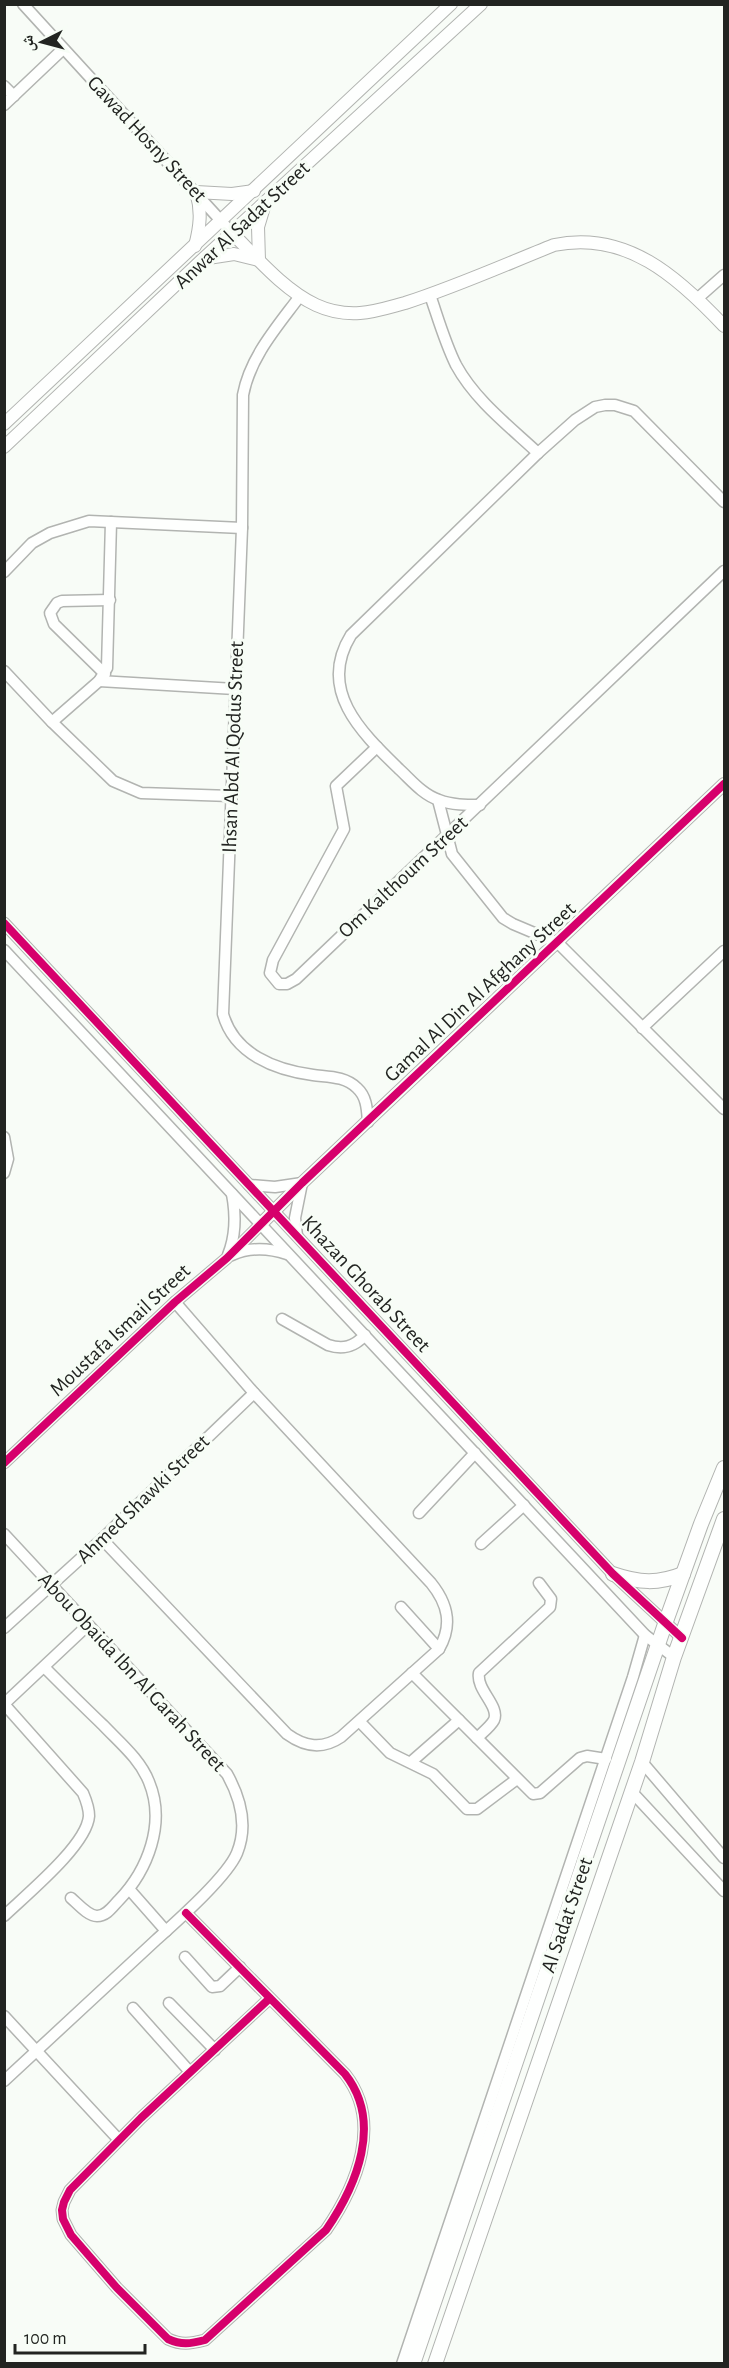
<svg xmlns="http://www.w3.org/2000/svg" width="729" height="2368" viewBox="0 0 729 2368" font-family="'Alegreya Sans','Noto Naskh Arabic',sans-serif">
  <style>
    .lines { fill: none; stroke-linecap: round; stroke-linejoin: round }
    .minor-casing { stroke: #b2b4b1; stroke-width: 13 }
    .tertiary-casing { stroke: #b2b4b1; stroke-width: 14 }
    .secondary-casing { stroke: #b2b4b1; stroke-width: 16 }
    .minor { stroke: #fefffe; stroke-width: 10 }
    .tertiary { stroke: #fefffe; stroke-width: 12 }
    .secondary { stroke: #fefffe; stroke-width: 14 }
    .cycleway-casing { stroke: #f7fdf6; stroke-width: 11 }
    .cycleway { stroke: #d6006c; stroke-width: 8 }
    .labels { text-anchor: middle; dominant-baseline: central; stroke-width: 6; stroke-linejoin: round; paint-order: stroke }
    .street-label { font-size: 21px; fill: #222421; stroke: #f7fdf6 }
  </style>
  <rect width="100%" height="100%" fill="#f8fcf7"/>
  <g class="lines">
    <defs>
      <g id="minor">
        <path d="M23,4L233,234"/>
        <path d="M4,86L14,96"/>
        <path d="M4,105L63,49"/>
        <path d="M430,295C438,318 445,343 456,365C475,400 509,426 538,453"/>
        <path d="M300,296C277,327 250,357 243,395L242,528L223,1014C234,1054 275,1070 313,1075C328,1077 345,1076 357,1088C367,1097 367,1110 368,1122"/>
        <path d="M698,298L724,275"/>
        <path d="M4,572L32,543L50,533L89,521L242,528"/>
        <path d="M4,671L52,722L113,781L141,793L231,796"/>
        <path d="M105,674L54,624L50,613L57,603L62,601L110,600"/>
        <path d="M99,681L235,689"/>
        <path d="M52,722L99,681L107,668L111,522"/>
        <path d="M377,747L336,786L344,829L273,960L270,973L279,984H287L296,979L724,571"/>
        <path d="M438,800L452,854L503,918L513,924L558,943L724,1109"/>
        <path d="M480,805C466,805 452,805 439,800C423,795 411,780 399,769C361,732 317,690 351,635L538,453L575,420L595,407L605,405H615L634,411L724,502"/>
        <path d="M4,923L613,1574L682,1638"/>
        <path d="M4,950L645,1635L674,1657"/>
        <path d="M642,1028L724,951"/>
        <path d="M4,1137L8,1159L4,1173"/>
        <path d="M249,1185L275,1187L302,1183L295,1218L297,1236"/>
        <path d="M228,1255C236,1235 236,1215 232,1194"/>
        <path d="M232,1255C250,1247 269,1248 287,1254"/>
        <path d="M282,1319L328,1345C343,1350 354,1347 365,1335"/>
        <path d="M4,1463L175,1302L227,1258L260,1225"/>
        <path d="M419,1513L475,1453"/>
        <path d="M4,1534L227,1774C241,1799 248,1826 237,1853C227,1877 177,1921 156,1940C105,1987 55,2034 4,2081"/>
        <path d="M102,1539L287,1734C305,1747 322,1750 341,1737L439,1649C453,1625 448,1604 431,1583L254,1393L175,1302"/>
        <path d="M481,1544L524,1505"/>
        <path d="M401,1607L439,1649"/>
        <path d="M4,1628L102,1539L254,1393"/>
        <path d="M44,1667C63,1686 83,1706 103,1725C120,1743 140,1759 149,1782C166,1823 148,1870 119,1900C113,1906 107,1916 97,1916C88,1916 78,1904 71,1898"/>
        <path d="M412,1673L533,1794L540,1793L580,1758L587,1756L606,1759"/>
        <path d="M4,1704L83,1793C86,1800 89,1807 89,1816C87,1845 27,1894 4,1916"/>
        <path d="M4,1704L88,1625"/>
        <path d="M360,1722L390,1753L433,1774L467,1809H477L517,1779"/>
        <path d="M477,1738C482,1733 491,1726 494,1720C500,1706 476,1690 479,1673L550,1607L551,1599L539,1583"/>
        <path d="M411,1762L459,1720"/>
        <path d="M642,1762L724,1858"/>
        <path d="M631,1791L724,1891"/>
        <path d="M129,1889L166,1931"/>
        <path d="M186,1913L345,2074C383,2122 357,2185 326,2230L205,2340C190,2344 181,2345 168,2339L117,2288L71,2235L63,2219L62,2210L64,2202L70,2190L141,2118L270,1998"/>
        <path d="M185,1957L212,1987L220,1986L240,1967"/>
        <path d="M169,2003L215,2050"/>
        <path d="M133,2008L190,2072"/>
        <path d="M4,2016L119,2140"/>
        <path d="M402,2364L633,1677L645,1635"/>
      </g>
      <g id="tertiary">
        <path d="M233,234C257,258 284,290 316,305C329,311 346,314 360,313C375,312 390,307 405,303C455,287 504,265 554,245C626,230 678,277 724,326"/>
        <path d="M195,246C200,227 202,211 196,192L232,194L254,191"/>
        <path d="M208,258L234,254L259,260L258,227L264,207"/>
        <path d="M4,424L451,4"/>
        <path d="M4,447L203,259L481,4"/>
        <path d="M260,1225L302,1183L724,784"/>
      </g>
      <g id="secondary">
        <path d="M613,1574C639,1583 658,1584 683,1574"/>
        <path d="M413,2364L665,1624L701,1524L724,1468"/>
        <path d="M435,2364L642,1762L674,1657L724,1519"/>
      </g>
    </defs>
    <use href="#minor" class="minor-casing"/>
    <use href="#tertiary" class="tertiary-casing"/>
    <use href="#secondary" class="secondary-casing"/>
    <use href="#minor" class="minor"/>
    <use href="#tertiary" class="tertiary"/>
    <use href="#secondary" class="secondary"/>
    <defs>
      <g id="cycleway">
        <path d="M4,923L613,1574L682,1638"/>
        <path d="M4,1463L175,1302L227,1258L302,1183L724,784"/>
        <path d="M186,1913L345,2074C383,2122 357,2185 326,2230L205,2340C190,2344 181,2345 168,2339L117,2288L71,2235L63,2219L62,2210L64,2202L70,2190L141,2118L270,1998"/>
      </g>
    </defs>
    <use href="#cycleway" class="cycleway-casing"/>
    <use href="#cycleway" class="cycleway"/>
  </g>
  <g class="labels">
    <g class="street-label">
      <text transform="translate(147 139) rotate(47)">Gawad Hosny Street</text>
      <text transform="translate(242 225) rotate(-43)">Anwar Al Sadat Street</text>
      <text transform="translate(233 747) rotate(-88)">Ihsan Abd Al Qodus Street</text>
      <text transform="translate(403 877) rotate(-43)">Om Kalthoum Street</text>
      <text transform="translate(480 992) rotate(-43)">Gamal Al Din Al Afghany Street</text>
      <text transform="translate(366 1284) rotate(47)">Khazan Ghorab Street</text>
      <text transform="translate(120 1330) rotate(-43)">Moustafa Ismail Street</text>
      <text transform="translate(143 1499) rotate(-44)">Ahmed Shawki Street</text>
      <text transform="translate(132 1672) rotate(47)">Abou Obaida Ibn Al Garah Street</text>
      <text transform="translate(567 1915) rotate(-71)">Al Sadat Street</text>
    </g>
  </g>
  <rect width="729" height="2368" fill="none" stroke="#222421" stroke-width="12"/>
  <g transform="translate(42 42) rotate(264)" stroke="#f7fdf6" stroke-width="4.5" paint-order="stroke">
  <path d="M0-4.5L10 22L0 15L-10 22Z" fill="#222421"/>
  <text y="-9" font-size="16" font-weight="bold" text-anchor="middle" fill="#222421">ش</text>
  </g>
  <path d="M15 2344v9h130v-9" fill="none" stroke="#222421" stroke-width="3"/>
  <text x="24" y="2344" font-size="18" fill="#222421" stroke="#f7fdf6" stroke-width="4.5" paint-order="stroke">100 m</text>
</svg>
